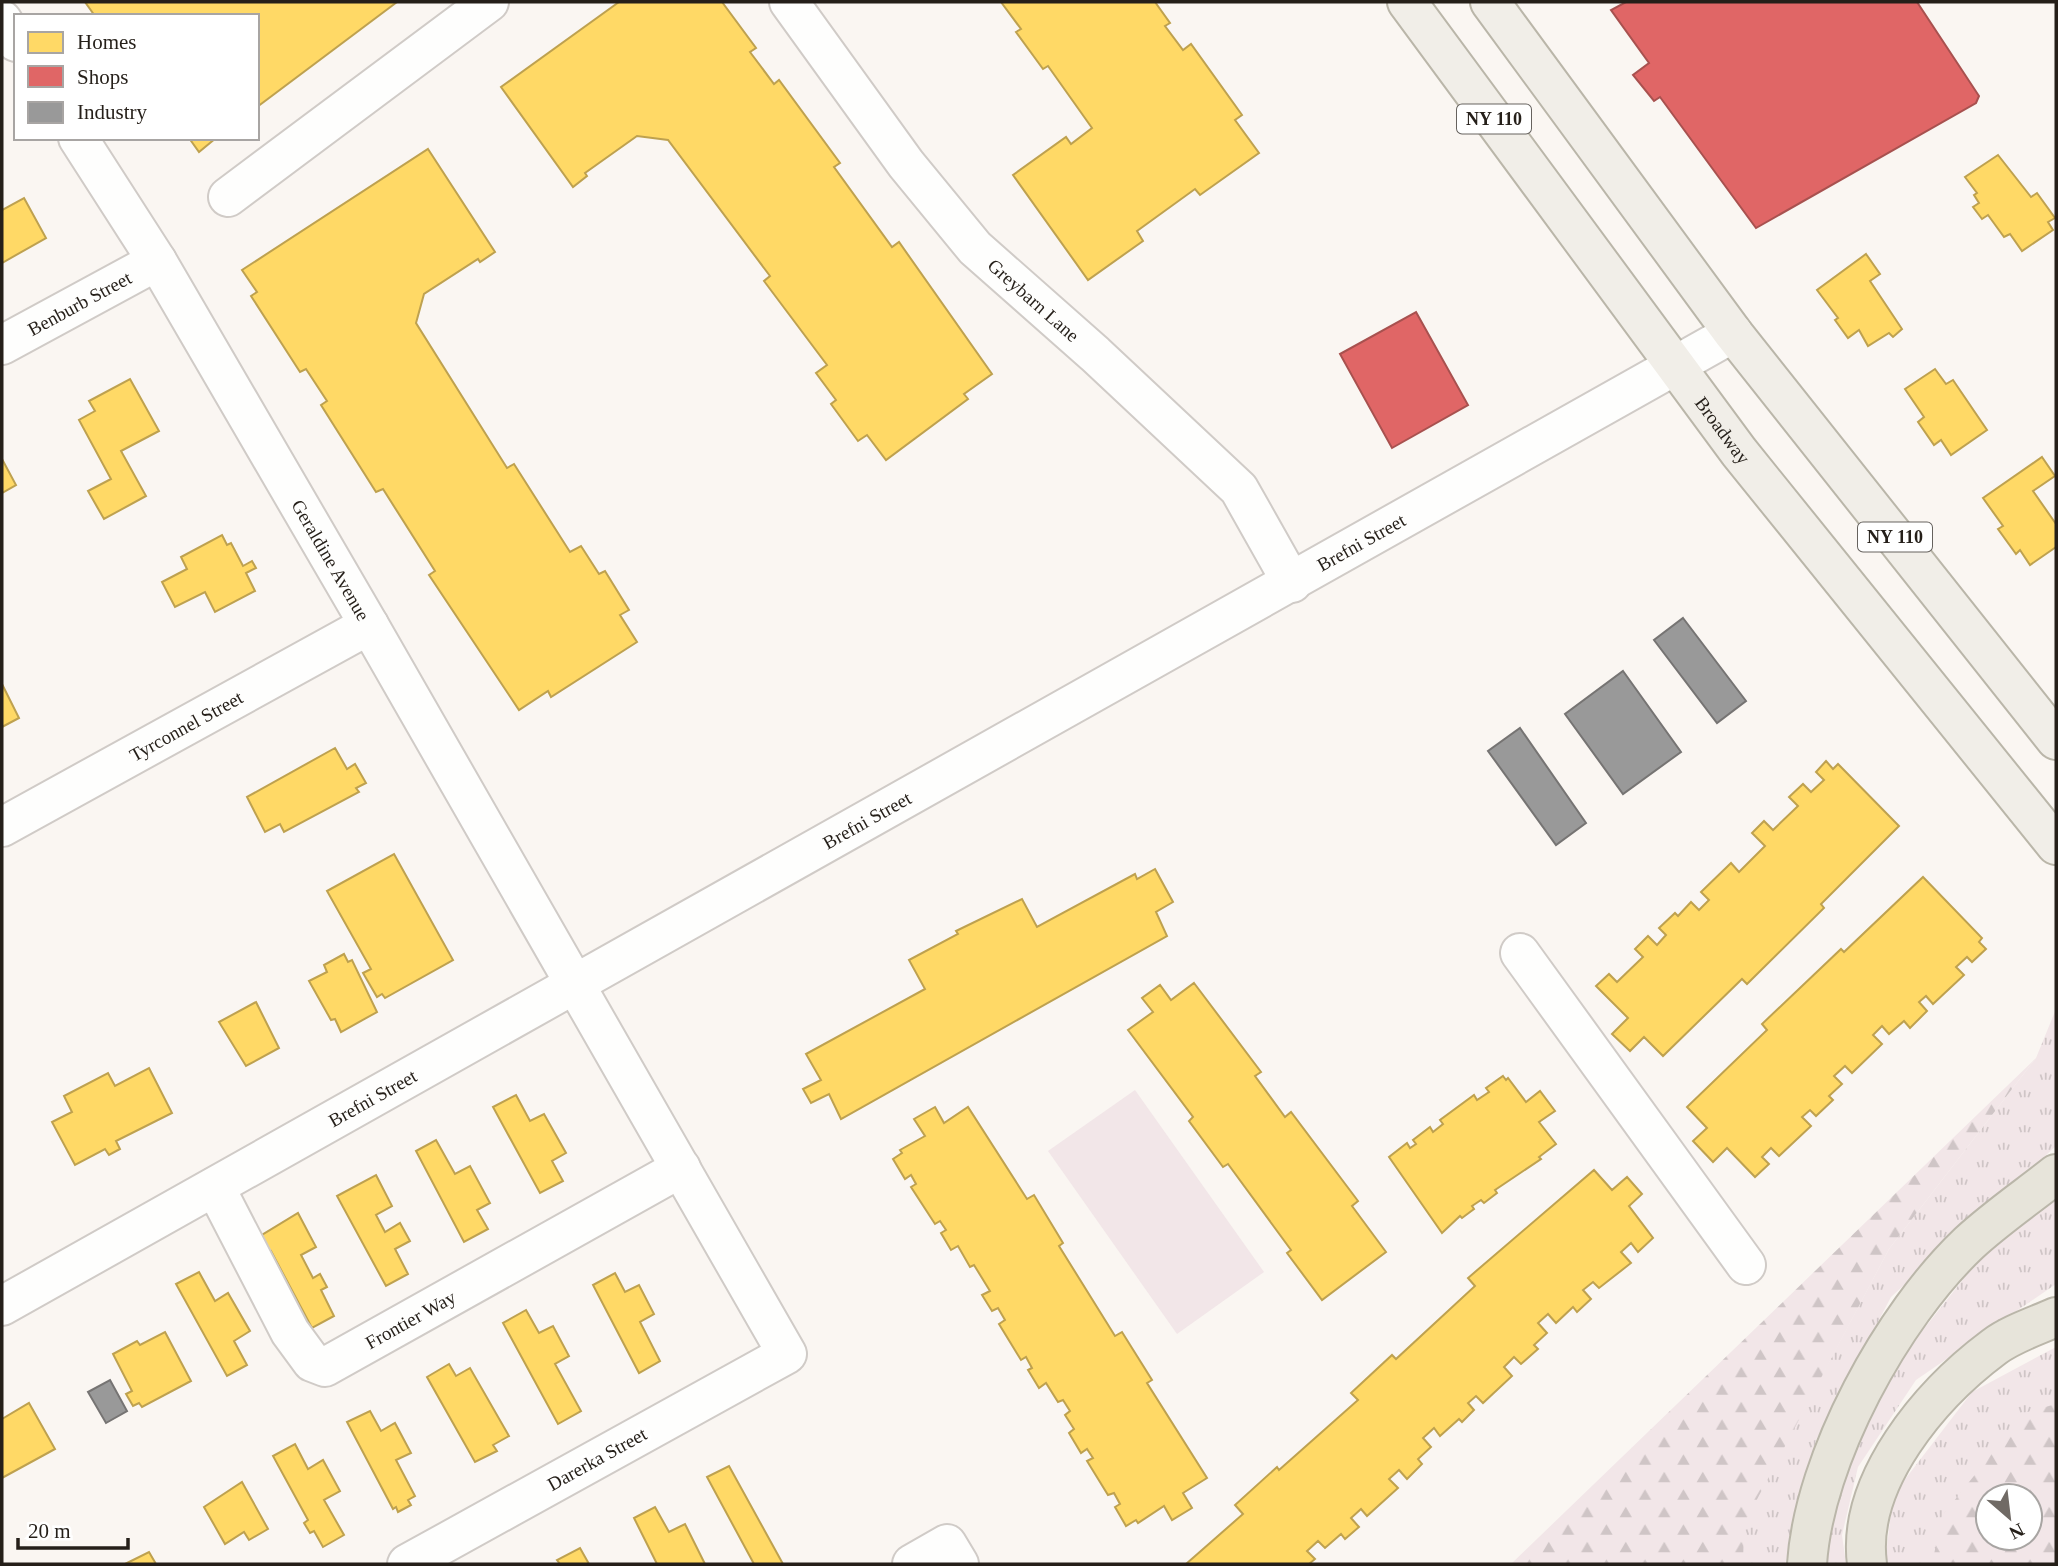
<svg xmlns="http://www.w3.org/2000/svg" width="2058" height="1566" viewBox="0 0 2058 1566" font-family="'Times New Roman',serif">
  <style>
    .grass { fill: url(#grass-tufts); fill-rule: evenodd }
    .forest { fill: url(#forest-firs); fill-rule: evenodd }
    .garden { fill: #f2e6e8 }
    .homes { fill: #ffd966; stroke: #bea14f; stroke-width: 2 }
    .shops { fill: #e06666; stroke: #a8514f; stroke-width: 2 }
    .industry { fill: #999; stroke: #767473; stroke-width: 2 }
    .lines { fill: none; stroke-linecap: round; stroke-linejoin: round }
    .minor-casing { stroke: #d0cbc7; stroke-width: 42 }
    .major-casing { stroke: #bab6a9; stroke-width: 42 }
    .highway-casing { stroke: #bab6a9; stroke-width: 42 }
    .minor { stroke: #fefefd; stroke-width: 38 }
    .major { stroke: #f1eee8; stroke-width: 38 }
    .highway { stroke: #e7e4da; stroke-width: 38 }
    .labels { text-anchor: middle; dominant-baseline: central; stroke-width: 7; stroke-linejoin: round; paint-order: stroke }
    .shield { fill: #fff; stroke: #66625e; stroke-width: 2 }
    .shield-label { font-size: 18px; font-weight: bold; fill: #251f19 }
    .street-label { font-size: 19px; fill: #251f19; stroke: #fff }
  </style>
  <defs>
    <pattern id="grass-tufts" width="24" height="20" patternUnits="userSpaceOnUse" patternTransform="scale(1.75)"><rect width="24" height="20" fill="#f2e6e8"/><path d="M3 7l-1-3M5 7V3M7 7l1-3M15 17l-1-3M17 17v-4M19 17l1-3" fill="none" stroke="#cfc5c6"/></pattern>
    <pattern id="forest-firs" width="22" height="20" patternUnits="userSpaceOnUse" patternTransform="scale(1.75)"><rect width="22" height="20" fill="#f2e6e8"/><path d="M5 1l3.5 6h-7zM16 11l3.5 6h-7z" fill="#cfc5c6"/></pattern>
  </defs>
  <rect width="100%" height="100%" fill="#faf6f2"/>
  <g class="grass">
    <path d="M2056,1009V1146L1891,1297L1816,1440L1785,1564H1743V1524L1889,1249L2036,1058Z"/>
    <path d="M2056,1194V1284L1916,1380L1858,1467L1842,1535L1846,1564H1823L1846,1469L1904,1354L1984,1253Z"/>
    <path d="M2056,1347V1564H1885L1893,1495L1972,1392ZM1988,1496H2030V1538H1988Z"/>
  </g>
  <g class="forest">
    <path d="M2036,1058L1889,1249L1744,1524L1743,1564H1511Z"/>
    <path d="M2056,1404V1564H1932L1942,1516L2024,1413ZM1988,1496H2030V1538H1988Z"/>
  </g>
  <path class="garden" d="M1135,1090L1264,1272L1177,1334L1048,1151Z"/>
  <g class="homes">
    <path d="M85,2H397L257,107V16H95Z"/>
    <path d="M619,2H722L756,48L750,52L774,84L779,80L840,163L834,167L892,247L899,242L992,374L964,394L968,399L886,460L867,435L858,441L831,404L836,400L816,373L827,365L764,281L770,276L668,140L637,136L585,173L587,176L573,187L501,87Z"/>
    <path d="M1001,2H1155L1170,23L1165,26L1183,50L1191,44L1242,115L1235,120L1259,153L1200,195L1195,189L1137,231L1143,241L1088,280L1013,175L1066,137L1071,144L1092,128L1048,66L1043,69L1016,32L1021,29Z"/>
    <path d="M189,138H216L199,152Z"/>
    <path d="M428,149L495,252L480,262L478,259L424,294L416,323L507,468L514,464L570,552L581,546L599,574L605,571L629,610L620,615L637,642L551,697L548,691L519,710L429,575L435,571L383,489L376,492L321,405L327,401L306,369L300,372L251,296L257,292L242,270Z"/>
    <path d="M1998,155L2031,197L2037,193L2055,218L2048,222L2053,230L2022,251L2010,234L2004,237L1988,215L1982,219L1973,207L1979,203L1974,195L1977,193L1965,177Z"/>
    <path d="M24,198L46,238L2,263V210Z"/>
    <path d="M1866,254L1880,274L1870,281L1902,329L1893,337L1889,333L1868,346L1859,330L1848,338L1835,320L1838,318L1817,290Z"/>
    <path d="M1935,369L1946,384L1953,380L1987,430L1951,455L1941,440L1934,445L1918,422L1924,417L1905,389Z"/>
    <path d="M130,379L159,431L121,451L146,496L104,519L88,491L111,479L79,420L95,411L89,401Z"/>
    <path d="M2042,457L2055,476L2033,491L2056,524V547L2030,565L2020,550L2016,554L1998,529L2003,526L1983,498Z"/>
    <path d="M2,459L16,485L2,493Z"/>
    <path d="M222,535L227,545L231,543L243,566L252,561L256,568L246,573L255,591L215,612L205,592L175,607L162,582L187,569L181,557Z"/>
    <path d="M2,684L19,718L2,727Z"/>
    <path d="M335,748L347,769L355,764L366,783L356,788L359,792L284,832L280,824L265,832L247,797Z"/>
    <path d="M1826,761L1833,769L1838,764L1899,826L1821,904L1824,908L1747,984L1742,979L1663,1056L1644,1037L1630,1051L1612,1034L1628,1018L1596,986L1609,974L1617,982L1643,957L1635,949L1648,936L1657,945L1666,935L1659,928L1675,913L1678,916L1691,902L1699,910L1709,900L1701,892L1731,863L1739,872L1765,846L1752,833L1764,821L1773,830L1798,806L1789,797L1803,784L1811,792L1824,780L1816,772Z"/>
    <path d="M394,854L453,960L385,998L382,994L377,997L363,973L371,969L327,891Z"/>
    <path d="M1155,869L1173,902L1156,912L1167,936L841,1119L829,1094L811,1103L803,1089L821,1080L806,1054L925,989L909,960L958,934L956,931L1022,899L1037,927L1135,874L1137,879Z"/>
    <path d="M1923,877L1982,938L1979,942L1986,949L1972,962L1967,957L1956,967L1964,975L1933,1004L1926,996L1919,1002L1927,1011L1910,1028L1904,1021L1889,1034L1882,1026L1873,1035L1882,1044L1852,1073L1845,1066L1834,1076L1842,1084L1829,1096L1833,1100L1816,1116L1810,1110L1802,1117L1811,1126L1779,1156L1771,1148L1762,1157L1769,1164L1755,1177L1727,1148L1713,1162L1693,1141L1707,1128L1687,1107L1767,1030L1762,1024L1841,949L1844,952Z"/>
    <path d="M344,954L348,962L352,960L377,1012L341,1032L335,1019L331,1020L309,981L327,972L324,965Z"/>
    <path d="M1194,983L1261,1072L1255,1076L1285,1117L1291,1112L1358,1201L1352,1206L1386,1252L1322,1300L1287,1253L1291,1250L1228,1164L1223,1167L1189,1121L1193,1117L1128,1030L1153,1012L1142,998L1160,985L1171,1000Z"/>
    <path d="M256,1002L279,1048L246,1066L219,1022Z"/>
    <path d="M149,1068L172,1113L116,1141L120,1149L109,1155L105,1149L75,1165L52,1122L72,1112L64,1096L108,1073L115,1086Z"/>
    <path d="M1503,1076L1506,1080L1508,1078L1526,1102L1540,1091L1555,1111L1539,1122L1556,1144L1539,1157L1541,1159L1495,1190L1497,1193L1484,1203L1481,1200L1472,1206L1474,1209L1462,1218L1460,1216L1442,1233L1389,1157L1407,1143L1410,1148L1416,1144L1413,1140L1430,1127L1433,1132L1443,1124L1440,1120L1474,1095L1477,1100L1489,1092L1486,1088Z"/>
    <path d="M516,1095L530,1121L544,1114L566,1153L552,1161L563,1181L540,1193L493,1107Z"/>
    <path d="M935,1107L944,1123L968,1107L1027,1199L1034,1195L1063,1243L1059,1246L1115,1336L1122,1332L1152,1380L1147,1383L1207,1478L1183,1493L1192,1508L1172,1520L1164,1506L1138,1523L1136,1520L1126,1526L1115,1507L1120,1504L1114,1493L1108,1495L1087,1461L1093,1458L1087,1449L1081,1453L1069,1433L1074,1429L1065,1415L1070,1411L1063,1400L1058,1402L1046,1383L1039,1388L1028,1370L1032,1368L1026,1357L1021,1360L999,1324L1005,1320L998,1308L992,1311L982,1295L990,1291L974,1265L970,1267L958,1246L951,1250L941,1233L946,1230L940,1221L935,1224L911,1187L916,1184L911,1175L905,1179L893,1159L902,1153L900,1150L925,1136L914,1119Z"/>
    <path d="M436,1140L455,1174L470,1166L490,1203L477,1210L488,1229L464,1242L416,1151Z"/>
    <path d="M1594,1170L1612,1190L1627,1177L1642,1194L1629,1206L1653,1238L1638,1252L1631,1243L1621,1252L1631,1263L1599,1288L1593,1282L1583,1290L1591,1299L1577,1312L1573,1307L1556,1323L1548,1314L1538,1323L1547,1333L1534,1345L1538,1349L1521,1364L1514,1357L1504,1367L1512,1376L1483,1403L1476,1396L1468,1403L1474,1410L1462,1422L1459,1419L1440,1436L1434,1428L1423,1438L1431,1447L1418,1459L1422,1464L1407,1479L1399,1470L1389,1479L1398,1488L1367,1516L1361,1509L1351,1518L1359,1527L1345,1539L1341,1534L1325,1548L1318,1541L1307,1551L1315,1559L1309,1564H1186L1243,1514L1235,1505L1277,1467L1279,1470L1358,1400L1351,1393L1392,1355L1396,1359L1475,1286L1468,1278Z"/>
    <path d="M376,1175L392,1206L376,1215L385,1232L400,1223L410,1241L395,1249L408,1274L386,1286L337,1196Z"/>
    <path d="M298,1213L316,1247L301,1255L313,1278L320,1274L327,1287L321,1290L334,1316L312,1328L271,1251L265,1254L257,1238Z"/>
    <path d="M199,1272L215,1301L228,1293L250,1331L234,1341L247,1365L227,1376L176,1284Z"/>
    <path d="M615,1273L625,1292L639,1285L654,1314L640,1322L660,1361L639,1373L593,1285Z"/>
    <path d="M526,1310L539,1333L553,1326L569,1356L555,1364L581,1411L558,1424L503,1323Z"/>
    <path d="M165,1332L191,1381L142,1407L139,1403L133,1406L126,1394L132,1391L113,1354L137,1341L140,1345Z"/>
    <path d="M449,1364L456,1376L470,1368L509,1436L493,1445L497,1451L475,1462L427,1377Z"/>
    <path d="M29,1403L55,1449L2,1478V1419Z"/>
    <path d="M370,1411L381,1431L395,1423L411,1453L396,1460L415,1496L408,1500L411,1505L398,1512L396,1507L393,1509L347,1422Z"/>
    <path d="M295,1444L308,1469L323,1460L340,1491L324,1500L344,1535L323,1547L314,1531L310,1533L304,1523L308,1520L273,1456Z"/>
    <path d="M729,1466L783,1564H754L707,1477Z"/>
    <path d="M242,1482L268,1529L249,1540L244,1532L225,1544L204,1507Z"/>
    <path d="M655,1507L669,1532L685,1524L705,1564H657L634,1518Z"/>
    <path d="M580,1548L589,1564H560L557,1560Z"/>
    <path d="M149,1552L156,1564H125Z"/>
  </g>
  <g class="shops">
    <path d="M1626,2H1917L1979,96L1976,103L1756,228L1660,97L1654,101L1633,75L1649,63L1611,10Z"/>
    <path d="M1416,312L1468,405L1392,448L1340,354Z"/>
  </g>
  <g class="industry">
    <path d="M1683,618L1746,701L1717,723L1654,640Z"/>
    <path d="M1623,671L1681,752L1623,794L1565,714Z"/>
    <path d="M1520,728L1586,823L1556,845L1488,751Z"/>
    <path d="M110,1380L127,1411L106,1423L88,1392Z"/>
  </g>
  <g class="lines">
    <defs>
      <g id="minor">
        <path id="s1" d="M789,2L906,164L975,248L1095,354L1239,489L1292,583"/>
        <path d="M2,20L16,42"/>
        <path id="s2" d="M78,138L157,261L369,625L787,1354L407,1564"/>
        <path d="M228,197L489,2"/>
        <path id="s3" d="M2,345L157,261"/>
        <path id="s4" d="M2,827L369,625"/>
        <path d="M1520,953L1746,1265"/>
        <path id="s5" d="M215,1187L290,1332L312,1362L325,1367L681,1168"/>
        <path id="s6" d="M2,1306L1733,333"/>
        <path d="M912,1564L947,1544L959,1564"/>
      </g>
      <g id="major">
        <path id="s7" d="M1407,2L1739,452L2056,845"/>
        <path d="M1490,2L1733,333L2056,740"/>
      </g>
      <g id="highway">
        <path d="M1807,1564C1814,1458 1892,1316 1969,1243C1996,1218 2027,1197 2056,1174"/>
        <path d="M1867,1564C1856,1481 1931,1394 1994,1347C2011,1334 2036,1326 2056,1317"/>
      </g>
    </defs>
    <use href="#minor" class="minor-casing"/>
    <use href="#major" class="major-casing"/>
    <use href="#highway" class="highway-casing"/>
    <use href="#minor" class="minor"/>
    <use href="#major" class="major"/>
    <use href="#highway" class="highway"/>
  </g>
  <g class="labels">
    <g class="shield">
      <rect x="1457" y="104.5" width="74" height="29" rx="5"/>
      <rect x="1858" y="522.5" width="74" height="29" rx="5"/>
    </g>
    <g class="shield-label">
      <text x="1494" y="119">NY 110</text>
      <text x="1895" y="537">NY 110</text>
    </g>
    <g class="street-label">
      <text stroke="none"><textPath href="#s1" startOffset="387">Greybarn Lane</textPath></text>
      <text stroke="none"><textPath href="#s3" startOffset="88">Benburb Street</textPath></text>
      <text stroke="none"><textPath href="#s7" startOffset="532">Broadway</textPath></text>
      <text stroke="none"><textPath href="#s6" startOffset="1559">Brefni Street</textPath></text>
      <text stroke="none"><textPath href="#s2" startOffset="492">Geraldine Avenue</textPath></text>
      <text stroke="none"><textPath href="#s4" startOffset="210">Tyrconnel Street</textPath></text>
      <text stroke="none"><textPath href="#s6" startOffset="992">Brefni Street</textPath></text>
      <text stroke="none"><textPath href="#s6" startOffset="425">Brefni Street</textPath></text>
      <text stroke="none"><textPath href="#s5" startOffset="312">Frontier Way</textPath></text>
      <text transform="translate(597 1459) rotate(-29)">Darerka Street</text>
    </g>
  </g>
  <rect width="2058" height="1566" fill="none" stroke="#251f19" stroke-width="7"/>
  <rect x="14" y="14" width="245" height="126" fill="#ffffff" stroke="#a8a5a3" stroke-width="2"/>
  <rect x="28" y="32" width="35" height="21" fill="#ffd966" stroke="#a8a5a3" stroke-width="2"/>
  <text x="77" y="49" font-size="21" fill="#251f19">Homes</text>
  <rect x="28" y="66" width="35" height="21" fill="#e06666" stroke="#a8a5a3" stroke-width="2"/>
  <text x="77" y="84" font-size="21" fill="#251f19">Shops</text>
  <rect x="28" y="102" width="35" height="21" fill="#999999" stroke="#a8a5a3" stroke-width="2"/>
  <text x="77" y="119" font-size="21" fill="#251f19">Industry</text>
  <g transform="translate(2009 1517) rotate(152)"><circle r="33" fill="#ffffff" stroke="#a8a5a3" stroke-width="2"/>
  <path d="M0-5L12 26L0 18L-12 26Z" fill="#706a65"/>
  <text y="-10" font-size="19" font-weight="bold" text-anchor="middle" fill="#251f19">N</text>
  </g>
  <path d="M18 1538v10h110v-10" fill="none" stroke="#251f19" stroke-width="3.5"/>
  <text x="28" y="1538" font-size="21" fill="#251f19" stroke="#ffffff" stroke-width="5" paint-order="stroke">20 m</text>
</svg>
